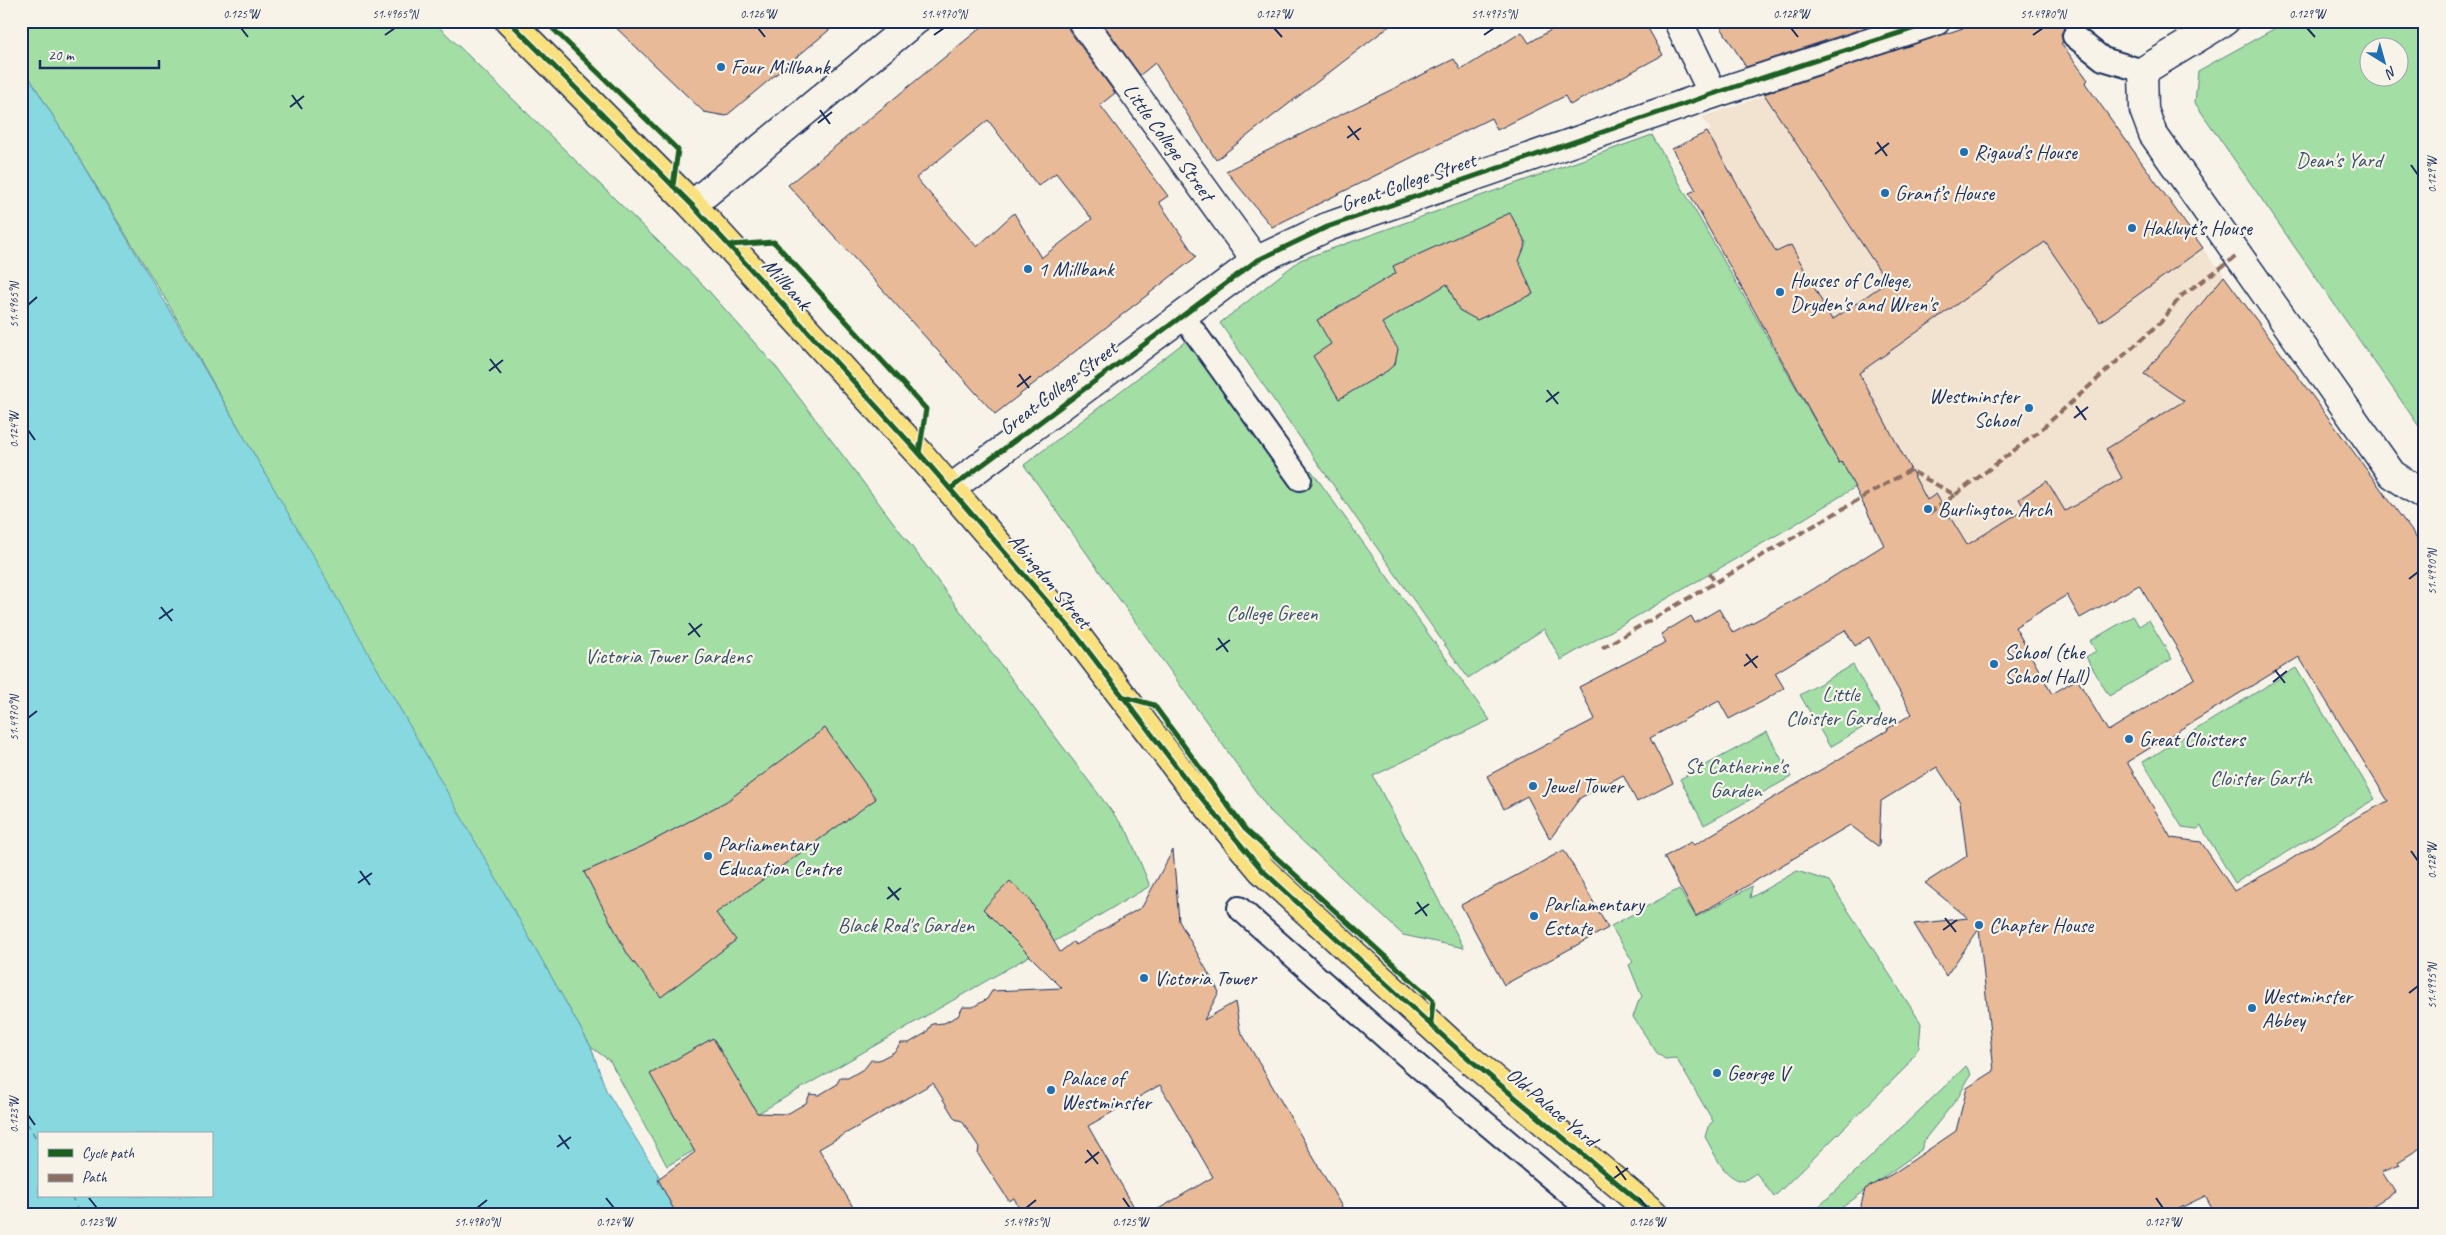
<svg xmlns="http://www.w3.org/2000/svg" width="2446" height="1235" viewBox="0 0 2446 1235" font-family="Caveat,sans-serif">
  <style>
    .built { fill: #f2e2d0 }
    .green { fill: #a3dea5; stroke: #5f8682; fill-rule: evenodd }
    .water { fill: #87d8df; stroke: #5c94ab; fill-rule: evenodd }
    .lines { fill: none; stroke-linecap: round; stroke-linejoin: round }
    .ferry { stroke: #36597e; stroke-width: 1; stroke-dasharray: 6 5; stroke-linecap: butt }
    .building { fill: #e8ba98; stroke: #1b2f5e; fill-rule: evenodd }
    .lane-casing { stroke: #1b2f5e; stroke-width: 26 }
    .street-casing { stroke: #1b2f5e; stroke-width: 31 }
    .primary-casing { stroke: #1b2f5e; stroke-width: 31 }
    .lane { stroke: #f7f3e8; stroke-width: 22 }
    .street { stroke: #f7f3e8; stroke-width: 28 }
    .primary { stroke: #fae180; stroke-width: 28 }
    .quiet { stroke: #8d6e63; stroke-width: 4; stroke-dasharray: 8 4; stroke-linecap: butt }
    .cycleway-casing { stroke: #f7f3e8; stroke-width: 8 }
    .cycleway { stroke: #1b5e20; stroke-width: 5 }
    .ticks { fill: none; stroke: #1b2f5e; stroke-width: 2 }
    .poi-dot { fill: #1f6fb2; stroke: #f7f3e8; stroke-width: 2 }
    .labels { text-anchor: middle; dominant-baseline: central; stroke-width: 4.5; stroke-linejoin: round; paint-order: stroke }
    .poi-label { font-size: 21px; fill: #1b2f5e; stroke: #f7f3e8; text-anchor: start }
    .street-label { font-size: 21px; fill: #1b2f5e; stroke: #f7f3e8 }
    .park-label { font-size: 21px; fill: #36526c; stroke: #f7f3e8 }
    .neatline { fill: none; stroke: #1b2f5e; stroke-width: 2 }
    .ticks-label { font-size: 12px; text-anchor: middle; fill: #1b2f5e }
  </style>
  <rect width="100%" height="100%" fill="#f7f3e8"/>
  <filter id="ink" filterUnits="userSpaceOnUse"><feTurbulence type="fractalNoise" baseFrequency=".02" numOctaves="2"/><feDisplacementMap in="SourceGraphic" scale="10" xChannelSelector="R" yChannelSelector="G"/><feConvolveMatrix kernelMatrix="1 2 1 2 8 2 1 2 1" color-interpolation-filters="sRGB"/></filter>
  <g filter="url(#ink)">
    <path class="built" d="M2061,43L2088,80L2085,83L2214,264L2221,267L2223,274L2297,374L2206,439L2073,591L2016,627L2052,694L1893,545H1883L1868,514L1877,509L1842,462L1839,463L1689,193L1696,189L1672,149L1711,130L1702,117L1859,64Z"/>
    <g class="green">
      <path d="M21,21H433L707,289L776,367L1128,833L1150,886L667,1166L610,1061L591,1047L166,300L21,64Z"/>
      <path d="M2288,21H2425V435L2195,103L2198,71ZM2368,48H2398V78H2368Z"/>
      <path d="M1652,135L1839,463L1842,462L1857,486L1789,528L1561,660L1544,629L1468,678L1220,323L1300,260Z"/>
      <path d="M1186,341L1290,487L1311,470L1490,720L1373,776L1464,948L1403,935L1269,810L1024,465Z"/>
      <path d="M2133,616L2139,626L2149,620L2172,659L2109,696L2086,657L2096,651L2090,641Z"/>
      <path d="M1853,665L1882,716L1830,747L1800,695Z"/>
      <path d="M2296,668L2375,799L2235,883L2201,826L2197,829L2182,827L2143,762Z"/>
      <path d="M1767,732L1791,777L1704,825L1680,779Z"/>
      <path d="M1797,871L1829,881L1921,1023L1919,1047L1905,1068L1774,1197L1756,1173L1744,1181C1723,1179 1715,1153 1705,1137L1708,1127L1713,1121L1676,1058L1665,1059L1657,1053L1633,1017L1639,1000L1642,997L1629,965L1633,962L1611,926L1679,889L1696,917L1752,886L1750,898Z"/>
      <path d="M1966,1066L1971,1074L1959,1096L1925,1139L1921,1150L1833,1214H1811Z"/>
    </g>
    <path class="water" d="M21,64C220,386 405,717 591,1047L606,1090L657,1173L660,1178L658,1183L665,1188L680,1214H21ZM39,1134H211V1196H39Z"/>
    <g class="lines">
      <g class="ferry">
        <path d="M21,1113L39,1143"/>
        <path d="M71,1196L81,1214"/>
      </g>
    </g>
    <g class="building">
      <path d="M609,21H840L726,116L704,112Z"/>
      <path d="M989,21H1067L1069,30L1115,93L1100,105L1168,196L1159,202L1196,257L995,414L788,185ZM988,120L1038,186L1056,173L1092,219L1041,258L1014,213L977,247L916,178Z"/>
      <path d="M1101,21H1396L1216,160L1155,63L1140,75Z"/>
      <path d="M1566,21H1644L1663,55L1570,105L1565,96L1497,130L1491,118L1272,227L1226,171L1454,59L1461,70L1522,32L1529,43Z"/>
      <path d="M1717,21H1885L1746,67Z"/>
      <path d="M1984,21H2098L2086,28L2076,23L2069,24L2061,34L2063,42L2061,43L2088,80L2085,83L2203,248L2100,322L2045,242L1859,373L1927,500L1936,494L1967,545L2025,509L2019,499L2047,481L2065,511L2122,478L2106,449L2184,401L2144,374L2224,276L2425,549V1145L2398,1162L2400,1165L2382,1172L2395,1192L2359,1214H2215L2205,1196L2168,1214H1859L1865,1189L1894,1173L1956,1131L1967,1088L1994,1071L1979,929L1946,976L1914,924L1968,918L1925,883L1967,856L1960,802L1937,767L1881,801L1879,847L1850,825L1696,916L1664,857L1691,842L1694,845L1888,730L1887,729L1912,714L1869,637L1855,646L1845,630L1775,673L1784,688L1765,700L1729,719L1719,701L1650,738L1673,783L1637,802L1623,775L1580,798L1550,839L1527,796L1504,809L1487,776L1595,719L1579,687L1666,642L1661,634L1691,616L1695,623L1719,609L1733,633L1807,593L1884,545L1842,462L1839,463L1689,193L1696,190L1672,149L1707,132L1776,252L1791,245L1832,320L1887,282L1764,94ZM2139,585L2195,678L2108,731L2077,679L2052,694L2015,627L2067,595L2080,618ZM2299,657L2388,801L2355,818L2282,865L2234,891L2201,842L2171,838L2127,762Z"/>
      <path d="M1510,213L1526,243L1519,261L1533,294L1477,320L1459,310L1447,284L1382,323L1398,349L1395,364L1387,371L1339,399L1313,356L1331,344L1317,320L1396,273L1393,266Z"/>
      <path d="M825,728L876,799L716,913L736,940L661,997L628,955L584,872L643,846L727,801Z"/>
      <path d="M1173,850L1179,921L1219,992L1204,1020L1235,1002L1240,1030L1346,1214H1150L1213,1177L1160,1085L1088,1126L1138,1214H1022L1014,1198L1009,1201L978,1154L979,1147L962,1121L955,1119L933,1083L819,1149L857,1214H680L674,1210L658,1179L695,1152L650,1074L713,1038L757,1113L787,1114L806,1103L810,1094L819,1095L836,1085L840,1078H848L865,1068L871,1060H879L894,1052L901,1043H909L926,1033L932,1024L944,1023L958,1016L963,1007H973L987,999L992,991L1062,988L983,909L1010,881L1030,900L1060,952L1073,942L1076,945L1142,907Z"/>
      <path d="M1564,850L1608,928L1504,985L1461,905Z"/>
    </g>
    <g class="lines">
      <defs>
        <g id="lane">
          <path d="M2074,36L2103,59L2143,71"/>
          <path d="M1183,316L1300,479"/>
          <path d="M1239,908L1419,1067L1594,1214"/>
        </g>
        <g id="street">
          <path d="M1082,21L1256,261"/>
          <path d="M1678,21L1713,94"/>
          <path d="M2225,21L2143,71L2144,110L2153,134L2392,474L2425,496"/>
          <path d="M692,205L915,21"/>
          <path d="M950,489L1256,261L1327,227L1713,94L1936,21"/>
        </g>
        <path id="primary" d="M509,21L692,205L919,453L1076,635L1188,782L1262,870L1455,1047L1654,1214"/>
      </defs>
      <use href="#lane" class="lane-casing"/>
      <use href="#street" class="street-casing"/>
      <use href="#primary" class="primary-casing"/>
      <use href="#lane" class="lane"/>
      <use href="#street" class="street"/>
      <use href="#primary" class="primary"/>
      <g class="quiet">
        <path d="M1929,513L1955,495"/>
        <path d="M1709,573L1715,582"/>
        <path d="M1602,648L1910,470L1955,495L2037,433L2161,322L2181,296L2237,256"/>
      </g>
      <defs>
        <g id="cycleway">
          <path d="M509,21L692,205L919,453L1076,635L1188,782L1262,870L1455,1047L1654,1214"/>
          <path d="M545,21L678,150L673,186"/>
          <path d="M729,245L774,242L926,409L919,453"/>
          <path d="M950,489L1256,261L1327,227L1713,94L1936,21"/>
          <path d="M1121,696L1154,705L1245,829L1433,1000L1431,1023"/>
        </g>
      </defs>
      <use href="#cycleway" class="cycleway-casing"/>
      <use href="#cycleway" class="cycleway"/>
    </g>
  </g>
  <path class="ticks" d="M241,28L248,37M758,28L765,37M1274,28L1282,37M1791,28L1798,37M2307,28L2315,37M385,35L395,28M934,35L944,28M1484,35L1494,28M2033,35L2043,28M292,95L302,109M290,107L304,96M820,110L830,124M818,123L832,112M1348,126L1359,140M1347,138L1361,128M1877,142L1887,156M1875,154L1889,143M2411,165L2418,175M28,305L37,297M490,359L501,373M489,371L503,360M1019,374L1029,388M1017,387L1031,376M1547,390L1558,404M1546,402L1559,392M2076,406L2086,420M2074,418L2088,407M28,430L35,440M2409,579L2418,572M161,607L172,621M159,619L173,609M689,623L700,637M688,635L702,624M1218,638L1228,652M1216,650L1230,640M1746,654L1757,668M1744,666L1758,656M2275,670L2285,683M2273,682L2287,671M28,718L37,711M2411,851L2418,861M360,871L370,885M358,883L372,873M888,887L899,900M887,899L901,888M1417,902L1427,916M1415,914L1429,904M1945,918L1956,932M1943,930L1957,920M2409,993L2418,986M28,1115L35,1125M559,1135L569,1149M557,1147L571,1137M1087,1150L1098,1164M1085,1163L1099,1152M1616,1166L1626,1180M1614,1178L1628,1168M89,1198L97,1208M606,1198L614,1208M1123,1198L1130,1208M1639,1198L1647,1208M2156,1198L2163,1208M477,1208L487,1200M1026,1208L1036,1200"/>
  <g class="poi-dot">
    <circle cx="721" cy="67" r="5"/>
    <circle cx="1964" cy="152" r="5"/>
    <circle cx="1885" cy="193" r="5"/>
    <circle cx="2132" cy="228" r="5"/>
    <circle cx="1028" cy="269" r="5"/>
    <circle cx="1780" cy="292" r="5"/>
    <circle cx="2029" cy="408" r="5"/>
    <circle cx="1928" cy="509" r="5"/>
    <circle cx="1994" cy="664" r="5"/>
    <circle cx="2129" cy="739" r="5"/>
    <circle cx="1533" cy="786" r="5"/>
    <circle cx="708" cy="856" r="5"/>
    <circle cx="1534" cy="916" r="5"/>
    <circle cx="1979" cy="925" r="5"/>
    <circle cx="1144" cy="978" r="5"/>
    <circle cx="2252" cy="1008" r="5"/>
    <circle cx="1717" cy="1073" r="5"/>
    <circle cx="1051" cy="1090" r="5"/>
  </g>
  <g class="labels">
    <g class="poi-label">
      <text x="731" y="67">Four Millbank</text>
      <text x="1974" y="152">Rigaud’s House</text>
      <text x="1895" y="193">Grant’s House</text>
      <text x="2142" y="228">Hakluyt’s House</text>
      <text x="1038" y="269">1 Millbank</text>
      <text x="1790" y="280">Houses of College,<tspan x="1790" dy="24">Dryden's and Wren's</tspan></text>
      <text x="2019" y="396" text-anchor="end">Westminster<tspan x="2019" dy="24">School</tspan></text>
      <text x="1938" y="509">Burlington Arch</text>
      <text x="2004" y="652">School (the<tspan x="2004" dy="24">School Hall)</tspan></text>
      <text x="2139" y="739">Great Cloisters</text>
      <text x="1543" y="786">Jewel Tower</text>
      <text x="718" y="844">Parliamentary<tspan x="718" dy="24">Education Centre</tspan></text>
      <text x="1544" y="904">Parliamentary<tspan x="1544" dy="24">Estate</tspan></text>
      <text x="1989" y="925">Chapter House</text>
      <text x="1154" y="978">Victoria Tower</text>
      <text x="2262" y="996">Westminster<tspan x="2262" dy="24">Abbey</tspan></text>
      <text x="1727" y="1073">George V</text>
      <text x="1061" y="1078">Palace of<tspan x="1061" dy="24">Westminster</tspan></text>
    </g>
    <g class="street-label">
      <text transform="translate(1169 142) rotate(54)">Little College Street</text>
      <text transform="translate(1408 182) rotate(-19)">Great College Street</text>
      <text transform="translate(787 284) rotate(48)">Millbank</text>
      <text transform="translate(1058 388) rotate(-37)">Great College Street</text>
      <text transform="translate(1050 581) rotate(50)">Abingdon Street</text>
      <text transform="translate(1552 1107) rotate(40)">Old Palace Yard</text>
    </g>
    <g class="park-label">
      <text x="2339" y="160">Dean's Yard</text>
      <text x="1272" y="613">College Green</text>
      <text x="668" y="656">Victoria Tower Gardens</text>
      <text x="1841" y="694">Little<tspan x="1841" dy="24">Cloister Garden</tspan></text>
      <text x="1736" y="766">St Catherine's<tspan x="1736" dy="24">Garden</tspan></text>
      <text x="2261" y="778">Cloister Garth</text>
      <text x="906" y="925">Black Rod's Garden</text>
    </g>
  </g>
  <rect width="2446" height="1235" fill="none" stroke="#f7f3e8" stroke-width="55"/>
  <rect x="38" y="1132" width="175" height="65" fill="#f7f3e8" stroke="#9fa5b1"/>
  <rect x="48" y="1149" width="25" height="8" fill="#1b5e20" stroke="#9fa5b1"/>
  <text x="82" y="1158" font-size="15" fill="#1b2f5e">Cycle path</text>
  <rect x="48" y="1174" width="25" height="8" fill="#8d6e63" stroke="#9fa5b1"/>
  <text x="82" y="1182" font-size="15" fill="#1b2f5e">Path</text>
  <g transform="translate(2384 62) rotate(143)"><circle r="24" fill="#f7f3e8" stroke="#9fa5b1"/>
  <path d="M0-4L9 19L0 12L-9 19Z" fill="#1f6fb2"/>
  <text y="-8" font-size="14" font-weight="bold" text-anchor="middle" fill="#1b2f5e">N</text>
  </g>
  <path d="M40 60v8h119v-8" fill="none" stroke="#1b2f5e" stroke-width="2.5"/>
  <text x="48" y="60" font-size="15" fill="#1b2f5e" stroke="#f7f3e8" stroke-width="4" paint-order="stroke">20 m</text>
  <rect x="28" y="28" width="2390" height="1180" class="neatline"/>
  <g class="ticks-label">
    <text x="241" y="18">0.125°W</text>
    <text x="395" y="18">51.4965°N</text>
    <text x="758" y="18">0.126°W</text>
    <text x="944" y="18">51.4970°N</text>
    <text x="1274" y="18">0.127°W</text>
    <text x="1494" y="18">51.4975°N</text>
    <text x="1791" y="18">0.128°W</text>
    <text x="2043" y="18">51.4980°N</text>
    <text x="2307" y="18">0.129°W</text>
    <text transform="translate(2432 175) rotate(-90)" y="4">0.129°W</text>
    <text transform="translate(14 305) rotate(-90)" y="4">51.4965°N</text>
    <text transform="translate(14 430) rotate(-90)" y="4">0.124°W</text>
    <text transform="translate(2432 572) rotate(-90)" y="4">51.4990°N</text>
    <text transform="translate(14 718) rotate(-90)" y="4">51.4970°N</text>
    <text transform="translate(2432 861) rotate(-90)" y="4">0.128°W</text>
    <text transform="translate(2432 986) rotate(-90)" y="4">51.4995°N</text>
    <text transform="translate(14 1115) rotate(-90)" y="4">0.123°W</text>
    <text x="97" y="1226">0.123°W</text>
    <text x="477" y="1226">51.4980°N</text>
    <text x="614" y="1226">0.124°W</text>
    <text x="1026" y="1226">51.4985°N</text>
    <text x="1130" y="1226">0.125°W</text>
    <text x="1647" y="1226">0.126°W</text>
    <text x="2163" y="1226">0.127°W</text>
  </g>
</svg>
